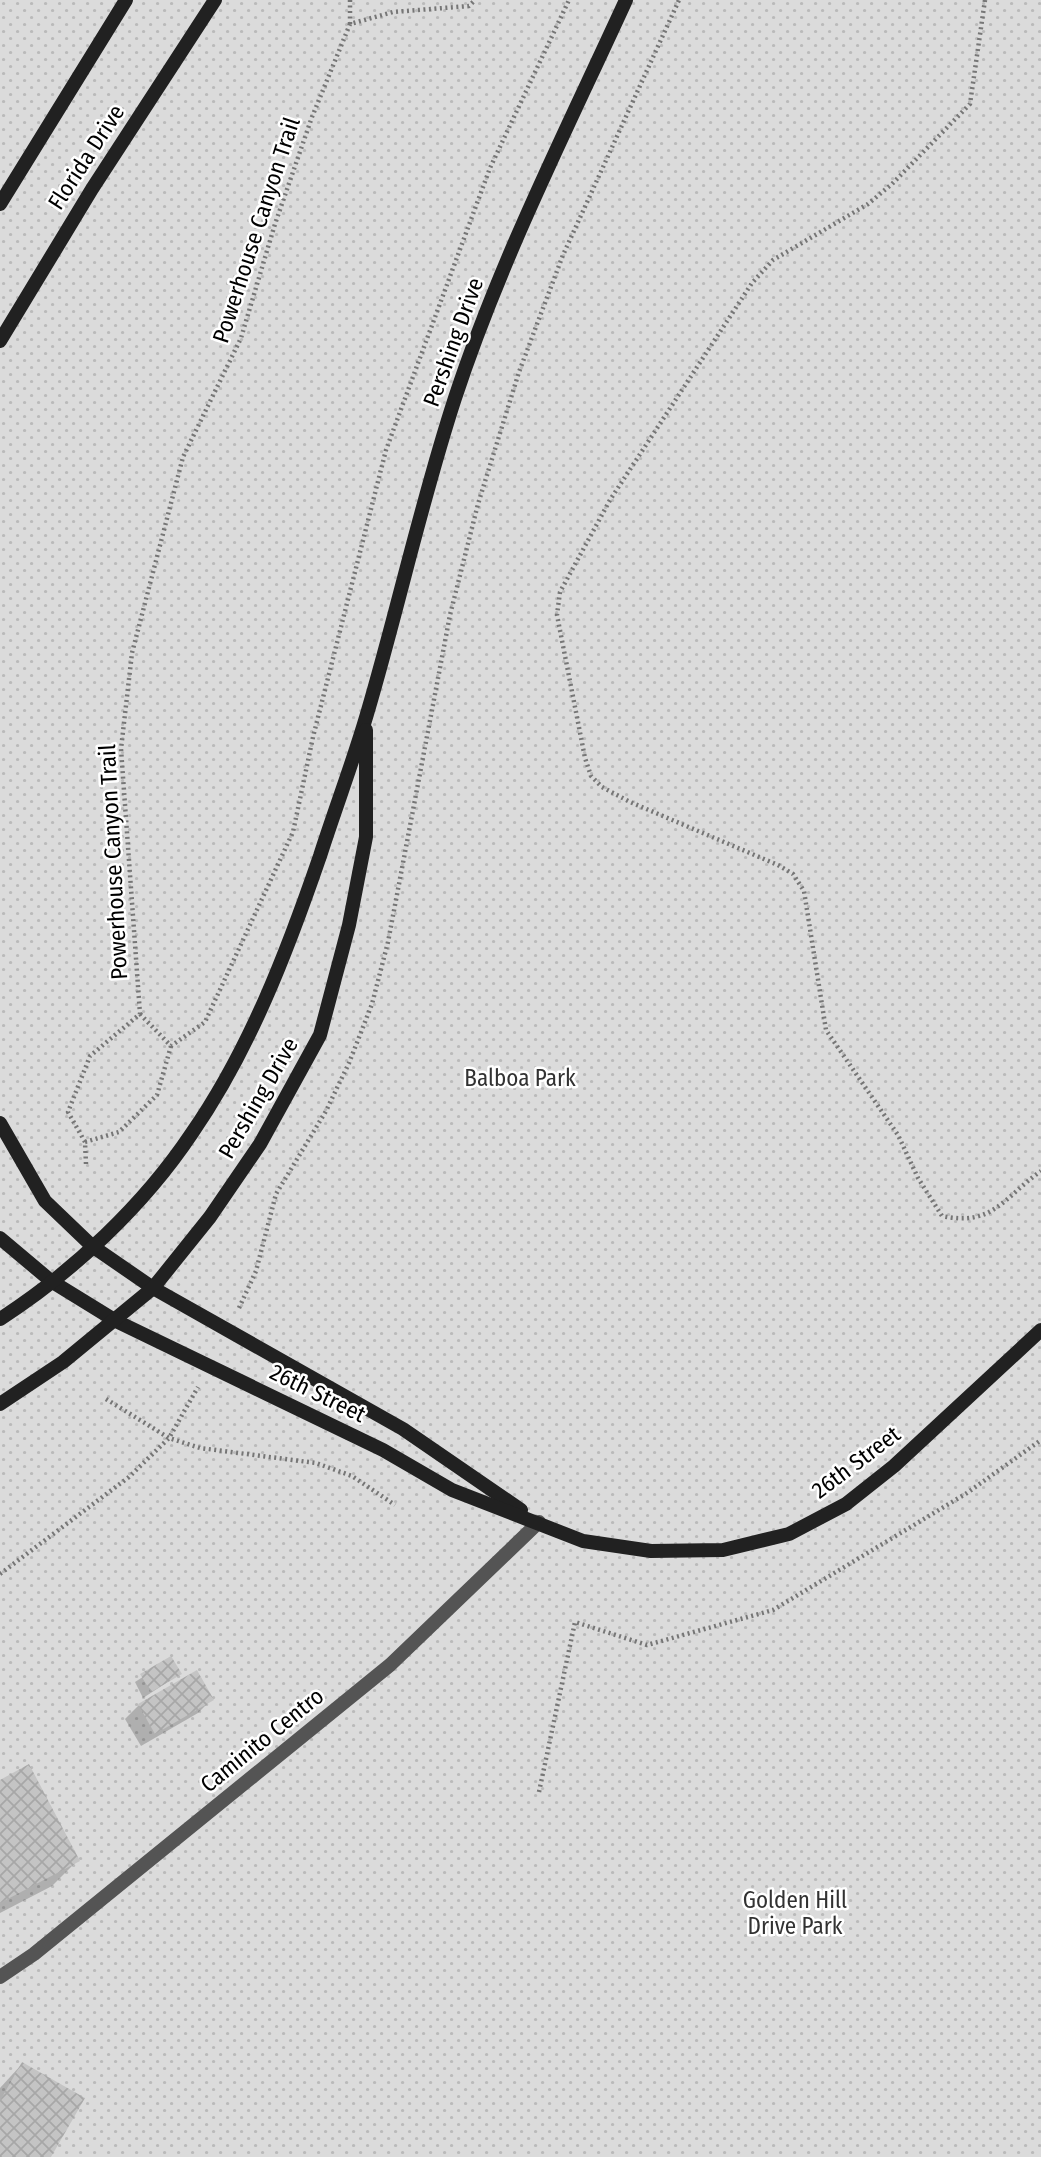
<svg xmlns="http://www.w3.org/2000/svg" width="1041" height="2157" viewBox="0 0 1041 2157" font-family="'Fira Sans Condensed',sans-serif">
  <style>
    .park { fill: url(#park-dots) }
    .shadow { fill: #0003 }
    .building { fill: url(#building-cross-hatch) }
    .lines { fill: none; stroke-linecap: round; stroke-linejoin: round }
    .path { stroke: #767676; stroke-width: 4.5; stroke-dasharray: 2 3.5; stroke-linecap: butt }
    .minor { stroke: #545454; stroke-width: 14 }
    .secondary { stroke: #212121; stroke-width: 14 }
    .labels { text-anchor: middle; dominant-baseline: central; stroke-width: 5; stroke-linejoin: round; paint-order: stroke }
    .street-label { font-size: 23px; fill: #000; stroke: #fff }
    .park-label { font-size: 23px; fill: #323232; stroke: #fff }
  </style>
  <defs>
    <pattern id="park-dots" width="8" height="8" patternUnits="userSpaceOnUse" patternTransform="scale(1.75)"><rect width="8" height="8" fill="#dbdbdb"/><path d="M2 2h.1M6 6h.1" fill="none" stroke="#bababa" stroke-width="1.8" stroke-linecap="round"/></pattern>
    <pattern id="building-cross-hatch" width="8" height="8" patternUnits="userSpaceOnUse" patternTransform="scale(1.75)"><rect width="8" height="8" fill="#c4c4c4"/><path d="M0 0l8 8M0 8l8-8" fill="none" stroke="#a7a7a7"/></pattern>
  </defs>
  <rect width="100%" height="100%" fill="#fff"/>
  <rect class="park" x="0" y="0" width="1041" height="2157"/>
  <g class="shadow">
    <path d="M171,1659L180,1674L143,1698L135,1682Z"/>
    <path d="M211,1700L198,1713L141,1746L125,1719L139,1705Z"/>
    <path d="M0,1782L77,1861L52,1886L0,1913Z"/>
    <path d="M22,2064L49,2157H0V2088Z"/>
  </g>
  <g class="building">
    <path d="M171,1656L182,1674L151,1692L140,1674Z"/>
    <path d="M197,1670L214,1700L155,1734L138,1704Z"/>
    <path d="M29,1764L80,1861L0,1903V1780Z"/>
    <path d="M22,2062L85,2098L51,2157H0V2101Z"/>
  </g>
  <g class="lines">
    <g class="path">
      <path d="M985,0L970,104L892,184L868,204L773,260L752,283L610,500L560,592L557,615L585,758L591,776L602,787L630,802L778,865L793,874L804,891L826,1030L898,1135L918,1178L942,1216C993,1227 1004,1197 1041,1171"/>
      <path d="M350,24V0"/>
      <path d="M140,1014L171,1046L205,1022L293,832L313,737L386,450L490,168L569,0"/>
      <path d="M85,1142L119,1132L157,1095L171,1046"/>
      <path d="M86,1164L85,1142L68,1112L90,1056L140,1014L121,749L132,653L183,457L241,338L275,224L312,117L350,24L393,12L469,6L475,0"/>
      <path d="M239,1308L256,1271L276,1194L326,1111L349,1063L372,1004L388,942L450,615L478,504L519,372L563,255L679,0"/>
      <path d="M106,1399L169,1438L200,1448L316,1463L352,1476L395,1505"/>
      <path d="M0,1574L129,1477L169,1438L198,1387"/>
      <path d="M539,1792L575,1622L647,1645L773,1610L967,1493L1041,1440"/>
    </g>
    <path class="minor" d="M0,1977L34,1954L390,1665L539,1522"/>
    <g class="secondary">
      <path d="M0,204L126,0"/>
      <path d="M0,341L92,189L215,0"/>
      <path d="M0,1123L45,1201L92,1246L153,1288L403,1429L521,1510"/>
      <path d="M0,1238L51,1281L116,1321L383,1450L452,1490L583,1541L651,1551L723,1550L789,1534L846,1504L894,1466L1041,1330"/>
      <path d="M0,1319C73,1272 144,1205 192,1133C250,1049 287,952 320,856C335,809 353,762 367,714C398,609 421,502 455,398C500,261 566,131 626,0"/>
      <path d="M0,1404L63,1362L153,1288L210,1217L260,1144L320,1035L349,925L366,837V730"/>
    </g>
  </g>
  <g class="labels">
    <g class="street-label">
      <text transform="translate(86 157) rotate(-57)">Florida Drive</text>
      <text transform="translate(256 230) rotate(-72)">Powerhouse Canyon Trail</text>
      <text transform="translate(453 342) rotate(-70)">Pershing Drive</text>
      <text transform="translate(113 862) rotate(-93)">Powerhouse Canyon Trail</text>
      <text transform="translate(258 1098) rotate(-60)">Pershing Drive</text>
      <text transform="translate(318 1393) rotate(26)">26th Street</text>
      <text transform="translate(856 1462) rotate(-37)">26th Street</text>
      <text transform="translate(262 1740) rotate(-39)">Caminito Centro</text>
    </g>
    <g class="park-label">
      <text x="520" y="1078">Balboa Park</text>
      <text x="795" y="1900">Golden Hill<tspan x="795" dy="26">Drive Park</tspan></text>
    </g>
  </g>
</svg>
